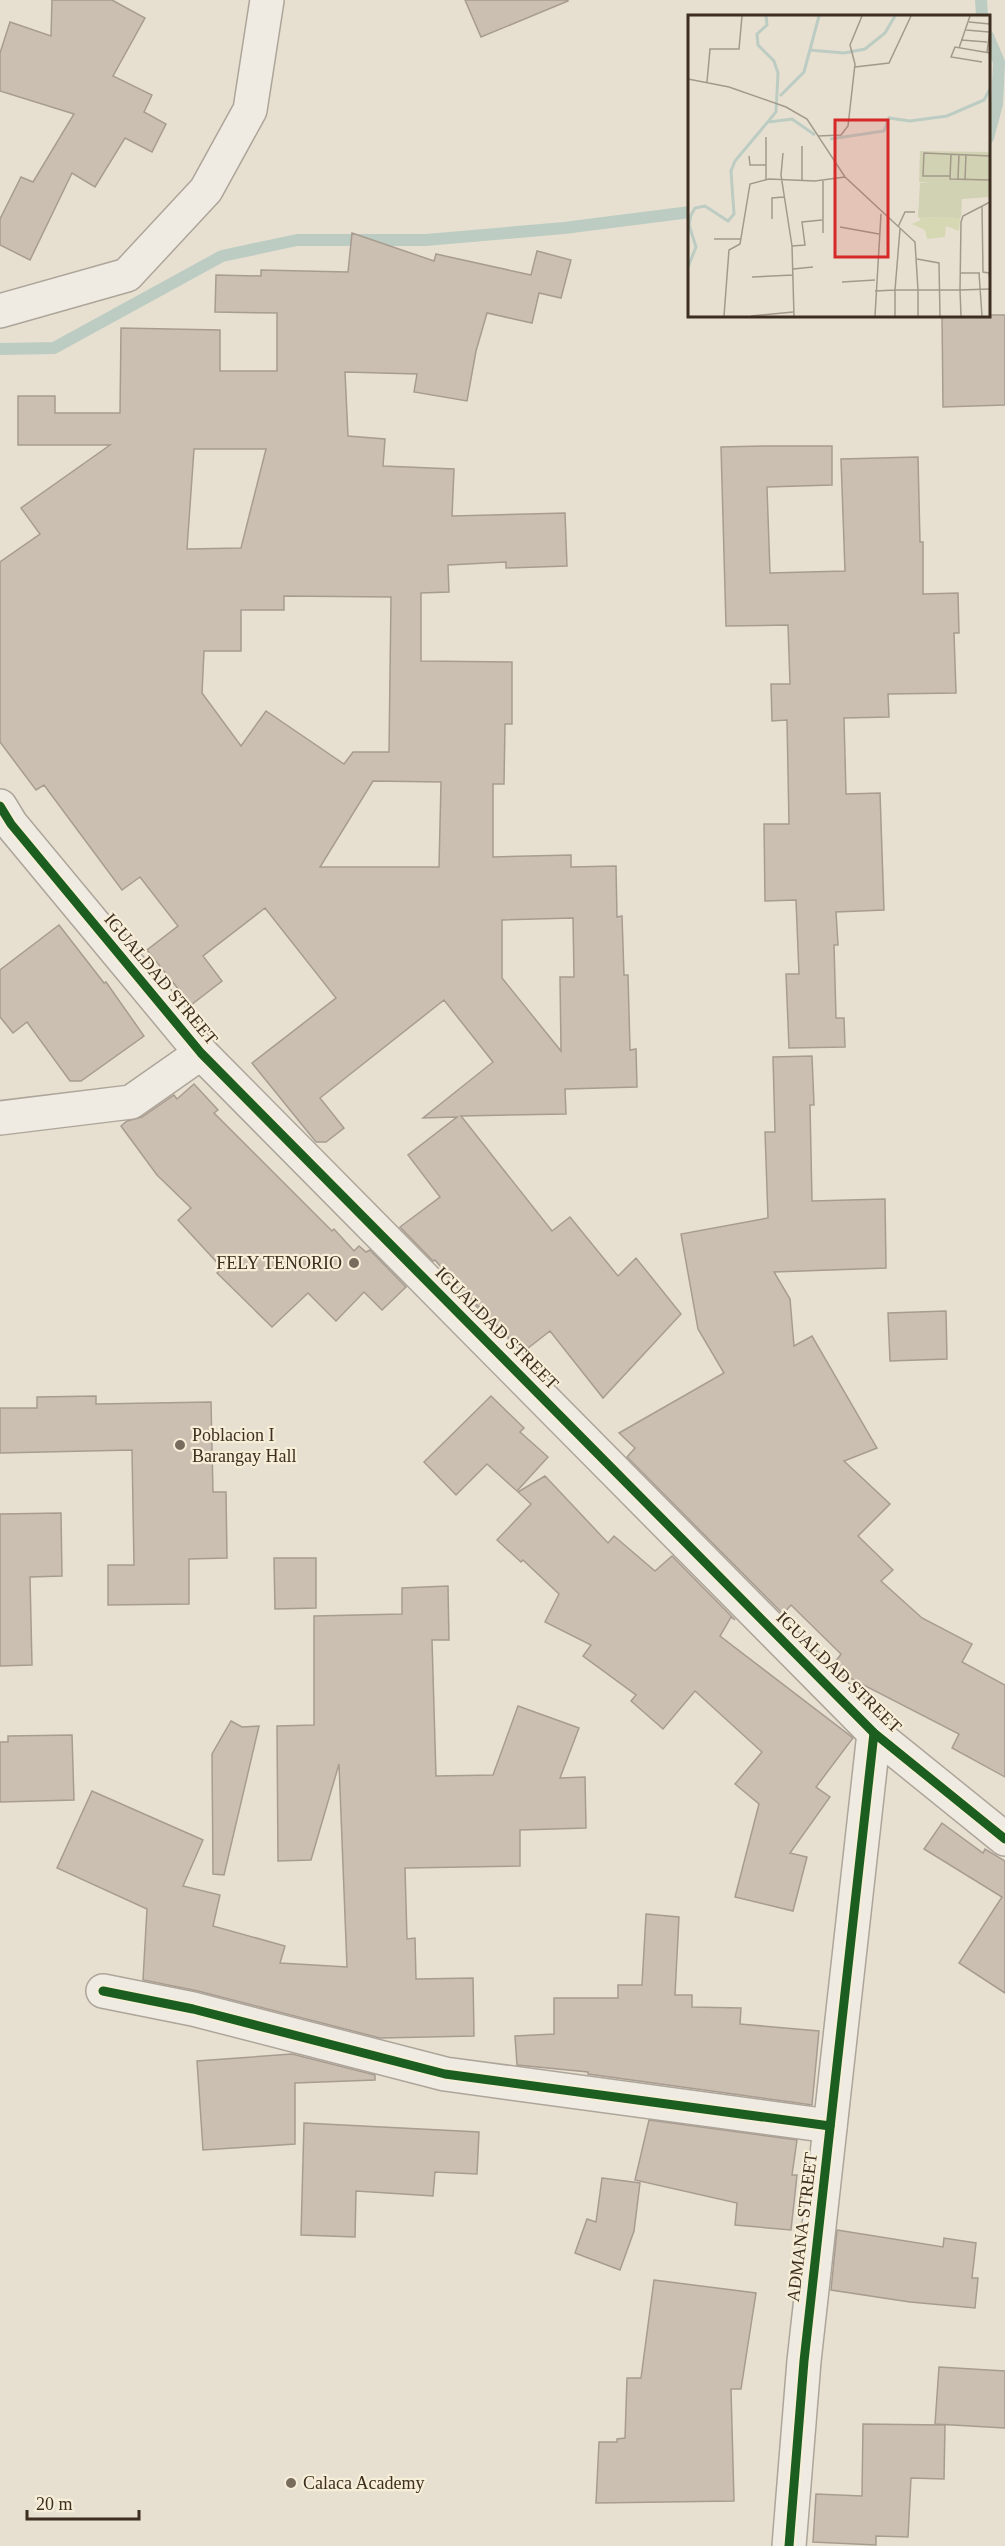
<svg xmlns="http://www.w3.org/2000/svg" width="1005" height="2546" viewBox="0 0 1005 2546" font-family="Georgia,serif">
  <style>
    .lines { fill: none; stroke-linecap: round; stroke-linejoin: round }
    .stream { stroke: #bcccc2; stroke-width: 12 }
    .building { fill: #cbbfb2; stroke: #a89c90; stroke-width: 1.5; fill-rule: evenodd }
    .minor-casing { stroke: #ada599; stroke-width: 36 }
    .minor { stroke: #efebe3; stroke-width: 33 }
    .cycleway-casing { stroke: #f7eed8; stroke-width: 13 }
    .cycleway { stroke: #1b5e20; stroke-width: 9 }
    .poi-dot { fill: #786c5e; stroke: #f7eed8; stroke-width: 2 }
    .labels { text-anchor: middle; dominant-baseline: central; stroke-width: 4.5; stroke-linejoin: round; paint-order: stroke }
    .street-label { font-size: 18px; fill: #3d2e20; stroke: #f7eed8 }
    .poi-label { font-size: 18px; fill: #3d2e20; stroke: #f7eed8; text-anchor: start }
    .inset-river { fill: none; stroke: #bcccc2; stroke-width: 3 }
    .inset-road { fill: none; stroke: #a3998a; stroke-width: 1.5 }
    .view { fill: #d62828; fill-opacity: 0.15; stroke: #d62828; stroke-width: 3 }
    .inset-edge { fill: none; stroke: #3d2e20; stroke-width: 3 }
  </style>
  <rect width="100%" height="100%" fill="#e7e0d1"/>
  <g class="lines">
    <g class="stream">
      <path d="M981,0L982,16"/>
      <path d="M988,36L999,62L997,104L988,138"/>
      <path d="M0,349L54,348L222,256L297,240H426L564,228L690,212"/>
    </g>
  </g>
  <g class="building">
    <path d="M52,0H112L145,18L113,76L152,95L144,112L166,124L152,152L125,138L95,187L72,173L30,260L0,245V219L21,177L33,182L74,114L0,91V53L10,22L51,36Z"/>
    <path d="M465,0H568V1L481,37Z"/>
    <path d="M352,233L434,261L436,254L531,275L537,251L571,260L561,298L539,293L532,323L487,313L476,351L467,401L414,392L417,374L345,372L348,436L385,439L383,466L454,469L452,516L565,513L567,566L506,568V562L448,565L449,592L421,593V661L512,662V724H505L504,784H493V857L571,855V867L616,866L617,917L622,916L624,975H628L630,1050L636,1049L637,1087L565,1089L566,1114L461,1116L552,1231L570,1217L618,1276L636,1258L681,1314L603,1398L550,1331L523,1352L472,1300L454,1278L452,1280L435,1260L433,1261L400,1227L440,1197L408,1155L457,1117L423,1118L493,1062L444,1000L320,1098L344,1128L326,1142H316L252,1063L336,998L265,908L203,956L222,981L191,1005L147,950L178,926L140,877L122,890L44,785L36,790L0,742V562L40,534L21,508L110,445H18V396H55V413H120L121,328L220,330V371H277V313L215,312L216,275L261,276V270L348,272ZM194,449H266L241,548L187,549ZM284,596L391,597L389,752H353L344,764L266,711L241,746L202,693L204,651H241V610H284ZM373,781L441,782L439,867H320ZM573,918L574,977H560L561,1051L502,978V920Z"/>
    <path d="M942,315H1005V405L943,407Z"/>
    <path d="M763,446H832V485L767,487L770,573L845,571L841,459L918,457L920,542H923V594L958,593L959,633H954L956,693L888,694L889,717L844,718L846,794L880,793L884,910L836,912L838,945H834L836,1018H844L845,1047L789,1048L786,974H799L796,900L765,901L764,824H789L787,720L772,721L771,684H790L788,625L726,626L721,447Z"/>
    <path d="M59,925L104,983L106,982L144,1036L81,1081H70L27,1022L13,1033L0,1017V970Z"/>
    <path d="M812,1056L814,1105H810L812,1201L885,1199L886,1268L774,1272L790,1299L794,1346L812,1336L877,1448L844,1461L890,1504L858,1536L893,1570L881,1581L922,1618L972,1644L962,1662L1005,1685V1777L952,1748L959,1734L842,1674L833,1665L841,1654L791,1605L783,1614L627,1457L635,1448L619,1433L724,1373L698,1329L681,1234L768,1218L765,1132H775L773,1057Z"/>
    <path d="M194,1084L218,1110L214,1113L332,1231L334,1229L354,1251L359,1246L366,1252L370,1250L406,1287L382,1310L364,1292L336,1321L308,1293L272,1327L217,1273L222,1268L178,1220L191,1208L157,1175L121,1126L127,1121L142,1117L174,1095L177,1099Z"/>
    <path d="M946,1311L947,1359L890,1361L888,1313Z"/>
    <path d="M96,1396V1404L211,1402L213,1492H226L227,1558L189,1559V1604L108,1605V1565H134L132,1450L0,1453V1408H37V1397Z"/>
    <path d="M491,1396L524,1428L520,1432L548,1457L517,1491L487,1464L456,1495L424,1462Z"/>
    <path d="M545,1476L608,1543L614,1536L655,1571L672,1556L735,1620L731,1617L720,1636L853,1738L816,1787L830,1797L790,1853L807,1857L793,1911L735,1897L759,1804L735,1784L762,1752L695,1691L663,1729L631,1701L636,1695L583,1656L591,1645L545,1622L559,1594L523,1560L521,1562L497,1540L531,1504L518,1492Z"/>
    <path d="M61,1513L62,1576L30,1577L32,1665L0,1666V1514Z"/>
    <path d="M274,1558H316V1608L275,1609Z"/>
    <path d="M448,1586L449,1640H432L436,1776L493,1775L518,1706L579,1728L560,1778L585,1777L586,1828L520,1830V1866L405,1868L407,1939L415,1938L416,1979L473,1978L474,2036L380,2038L198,1991L143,1980L147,1909L57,1868L92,1791L203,1840L183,1886L220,1895L213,1926L285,1946L280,1963L347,1967L339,1764L311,1860L278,1861L277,1726L314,1725V1616L402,1614V1588Z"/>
    <path d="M231,1721L242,1727L259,1726L224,1875L213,1874L212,1754Z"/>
    <path d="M72,1735L74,1800L0,1802V1742H8V1736Z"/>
    <path d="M942,1823L983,1853L985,1849L1005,1861V1993L959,1963L1002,1897L924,1849Z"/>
    <path d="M646,1914L679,1917L675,1995H692V2007L741,2008L740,2024L819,2031L812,2105L588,2074V2072L517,2065L515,2036L554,2034V1998H618V1985H642Z"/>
    <path d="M292,2054L375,2075V2080L295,2083V2144L203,2150L197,2061Z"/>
    <path d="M649,2120L797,2140L792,2175H797L791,2230L735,2225L737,2203L635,2180Z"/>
    <path d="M304,2123L479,2132L477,2174L435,2172L433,2196L356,2191L355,2237L301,2235Z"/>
    <path d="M602,2178L640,2183L634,2231L620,2270L575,2253L587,2219L596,2222Z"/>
    <path d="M837,2230L943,2247L944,2238L976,2243L972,2278H978L975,2308L910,2302L831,2290Z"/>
    <path d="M654,2280L756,2293L741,2389H731L734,2501L596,2503L599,2442H617V2439L625,2438L627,2378H641Z"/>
    <path d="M939,2367L1005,2371V2428L935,2424Z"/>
    <path d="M863,2424L945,2425L944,2479L911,2478L908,2537L876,2536V2545L813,2542L816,2494L862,2496Z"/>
  </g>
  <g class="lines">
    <defs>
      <g id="minor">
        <path d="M0,311L127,275L206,190L250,110L267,0"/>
        <path d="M0,806L11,824L201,1053L874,1733L1005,1839"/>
        <path d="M0,1118L131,1102L201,1053"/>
        <path d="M103,1991L193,2009L445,2074L830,2126"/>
        <path d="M789,2546L804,2361L874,1733"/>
      </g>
    </defs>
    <use href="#minor" class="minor-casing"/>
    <use href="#minor" class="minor"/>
    <defs>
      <g id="cycleway">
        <path d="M0,806L11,824L201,1053L874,1733L1005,1839"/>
        <path d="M103,1991L193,2009L445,2074L830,2126"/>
        <path d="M789,2546L804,2361L874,1733"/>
      </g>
    </defs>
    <use href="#cycleway" class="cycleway-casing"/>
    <use href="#cycleway" class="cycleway"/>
  </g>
  <g class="poi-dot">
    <circle cx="354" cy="1263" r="6"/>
    <circle cx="180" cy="1445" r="6"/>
    <circle cx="291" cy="2483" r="6"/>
  </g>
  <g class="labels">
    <g class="street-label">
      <text transform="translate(161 979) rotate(50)">IGUALDAD STREET</text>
      <text transform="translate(497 1328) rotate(45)">IGUALDAD STREET</text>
      <text transform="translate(839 1672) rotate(44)">IGUALDAD STREET</text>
      <text transform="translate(802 2227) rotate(-83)">ADMANA STREET</text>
    </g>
    <g class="poi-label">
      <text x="342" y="1263" text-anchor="end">FELY TENORIO</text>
      <text x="192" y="1435">Poblacion I<tspan x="192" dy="21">Barangay Hall</tspan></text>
      <text x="303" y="2483">Calaca Academy</text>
    </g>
  </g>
  <g transform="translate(688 15)">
    <rect width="302" height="302" fill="#e7e0d1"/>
    <path d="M230,202L272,203L271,216L258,211L257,222L239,224L237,215L224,209L233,205Z" fill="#d6d7b3"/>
    <path d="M232,136L301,137V182L274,184L273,203L230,202L232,168H243L231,167Z" fill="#d1d1b3"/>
    <path class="inset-river" d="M121,35L156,38L177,34L197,18L207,1M92,81L116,57L131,1M81,107L104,104L127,120M142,124L196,116L201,103L222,106L259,101L296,85L302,74M0,252L8,232L1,210L3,200L7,193L17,191L40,206L46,199L43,156L47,146L88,97L90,58L86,46L70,30L69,19L79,10L78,1"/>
    <path class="inset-road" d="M281,7L302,9M278,15L301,17M0,16V48M273,25L299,27M271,33L282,1M299,37L302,14M294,47L263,42L267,32L302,38M167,52L201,48L223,1M0,64L41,72L98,92L119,104L157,162L227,227L230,275M19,67L22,34H51L54,1M130,121L153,120L160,111L167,49L162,30L174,1M114,131V166M95,138L93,160L104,231L106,301M263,139L262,164L302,165M61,141L62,150H78M262,161H235L236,138L302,141M270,164L271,139M78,165V122M277,165L278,139M135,166V218M294,191L295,257L301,258L302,265M84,204V183L96,182M152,212L191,219M210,212L217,197H227M26,224H53M104,231L117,230L114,207L134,205M229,244L251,248L252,301M105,254L125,252M273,258H292M291,258L294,301M64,262L105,260M154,267L187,265M230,275V301M187,276L207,275L212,214M36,301L41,235L52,229L62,169L81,164L127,166L157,162M63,301L105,297M187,301L193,199M207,301V275H272L273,207L275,201L302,187M273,301L272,275L302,274"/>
    <path class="view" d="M147,105H200V242H147Z"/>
    <rect width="302" height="302" class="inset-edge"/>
  </g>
  <path d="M27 2510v9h112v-9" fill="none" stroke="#3d2e20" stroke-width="3"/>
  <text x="36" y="2510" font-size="18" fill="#3d2e20" stroke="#f7eed8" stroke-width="4.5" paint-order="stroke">20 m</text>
</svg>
